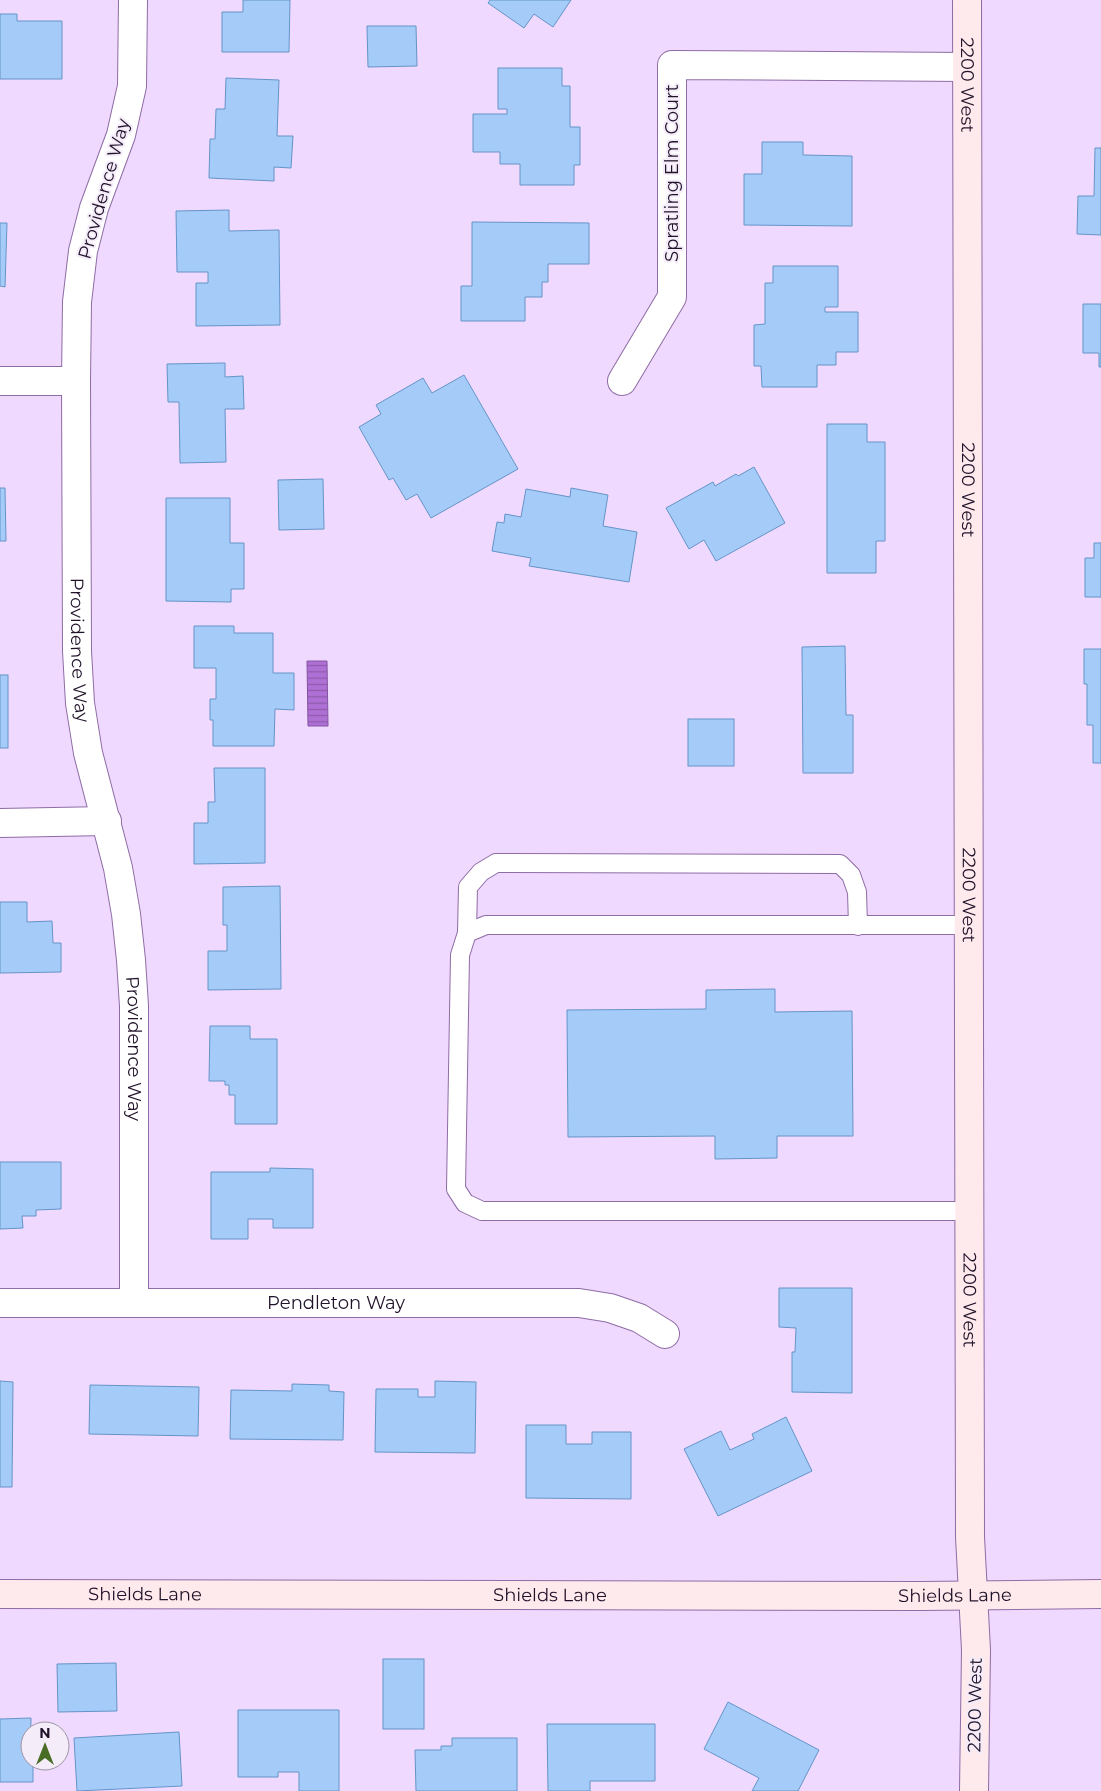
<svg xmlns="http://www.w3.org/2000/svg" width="1101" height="1791" viewBox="0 0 1101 1791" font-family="Montserrat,sans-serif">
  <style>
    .water { fill: url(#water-rules); stroke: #8454a1 }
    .building { fill: #a5ccf8; stroke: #6594c8 }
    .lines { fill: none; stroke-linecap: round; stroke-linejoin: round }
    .lane-casing { stroke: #8e6ca5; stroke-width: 20 }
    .street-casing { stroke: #8e6ca5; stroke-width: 30 }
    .secondary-casing { stroke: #8e6ca5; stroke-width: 30 }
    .lane { stroke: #fff; stroke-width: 18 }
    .street { stroke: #fff; stroke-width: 28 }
    .secondary { stroke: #feeaec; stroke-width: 28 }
    .labels { text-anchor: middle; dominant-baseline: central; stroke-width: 4; stroke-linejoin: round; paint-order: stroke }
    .street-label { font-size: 18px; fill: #201229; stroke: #f4ecf9 }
  </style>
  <defs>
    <pattern id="water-rules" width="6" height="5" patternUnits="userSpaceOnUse" patternTransform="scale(1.25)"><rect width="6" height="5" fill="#af70d5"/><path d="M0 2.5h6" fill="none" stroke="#8e5bad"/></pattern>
  </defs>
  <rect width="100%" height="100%" fill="#efd9fe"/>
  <path class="water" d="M307,661H327L328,726H308Z"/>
  <g class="building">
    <path d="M243,0H290L289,52H222V12H243Z"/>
    <path d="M490,0H571L553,27L534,14L524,28L488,3Z"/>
    <path d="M0,14H17V21H62V79H0Z"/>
    <path d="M367,26H416L417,66L368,67Z"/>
    <path d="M498,68H562V86H570V127H580V165H574V185H520V164H500V152H473V114H507V109H498Z"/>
    <path d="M226,78L279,80L277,136H293L291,168L274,167V181L209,178L210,139H215L216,109H225Z"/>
    <path d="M762,142H803V155L852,156V226L744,225V174H762Z"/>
    <path d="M1095,148H1101V235L1077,234L1078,196H1094Z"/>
    <path d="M229,210V231L279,230L280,325L196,326V283H208V272H177L176,211Z"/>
    <path d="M472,222L589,223V264H548V282H542V297H525V321H461V286H472Z"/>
    <path d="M0,223H7L5,287L0,286Z"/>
    <path d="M773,266H838V307H825V312H858V352H836V365H817V387H762L761,366H754V325L765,324V283H773Z"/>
    <path d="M1083,304H1101V367H1099V353H1083Z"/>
    <path d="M225,363V377L243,376L244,409H225L226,462L180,463L179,402H168L167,364Z"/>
    <path d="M464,375L518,469L431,518L417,494L406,500L393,478L389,480L359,427L381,414L376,405L423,378L432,393Z"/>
    <path d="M827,424H867V442H885V541H876V573H827Z"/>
    <path d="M754,467L785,523L716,561L704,540L689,549L666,508L713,482L715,486L736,474L738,476Z"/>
    <path d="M323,479L324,529L279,530L278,480Z"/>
    <path d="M0,488H5L6,541H0Z"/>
    <path d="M571,488L608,495L603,526L637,532L629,582L529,566L531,558L492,551L497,522L504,523L505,514L521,517L526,489L570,497Z"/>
    <path d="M166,498H230V543H244V589H231V602L166,601Z"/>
    <path d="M1094,543H1101V597H1085V558H1094Z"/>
    <path d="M194,626H234V633H273V673H294V710L275,709L274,746H213V720H210V699H216V668H194Z"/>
    <path d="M845,646L846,715H853V773H803L802,647Z"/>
    <path d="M1084,649H1101V763H1093V725H1087V684H1084Z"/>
    <rect x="0" y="675" width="8" height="73"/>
    <rect x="688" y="719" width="46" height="47"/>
    <path d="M214,768H265V863L194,864V823H208V802H215Z"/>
    <path d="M280,886L281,989L208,990V951H227V925H223V887Z"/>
    <path d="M0,902H27V922L52,921L53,943H61V972L0,973Z"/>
    <path d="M775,989V1012L852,1011L853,1136H777V1158L715,1159V1136L568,1137L567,1010L706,1009V990Z"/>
    <path d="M210,1026H250V1039H277V1124H235V1095H229V1085H225V1081H209Z"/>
    <path d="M0,1162H61V1209L36,1210V1216H22L23,1228L0,1229Z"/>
    <path d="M270,1168L313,1169V1228H273V1219H248V1239H211V1172H270Z"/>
    <path d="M779,1288H852V1393L792,1392V1352H795L796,1328L779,1327Z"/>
    <path d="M0,1381L13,1382L12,1487H0Z"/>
    <path d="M435,1381L476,1382L475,1453L375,1452L376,1389H418V1397H435Z"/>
    <path d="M292,1384L329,1385V1391L344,1392L343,1440L230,1439L231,1390L292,1391Z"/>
    <path d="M90,1385L199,1387L198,1436L89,1434Z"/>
    <path d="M786,1417L812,1471L718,1516L684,1449L721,1431L730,1450L754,1439L752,1434Z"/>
    <path d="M526,1425H566V1444H592V1432H631V1499L526,1498Z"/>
    <rect x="383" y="1659" width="41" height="70"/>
    <path d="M116,1663L117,1711L58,1712L57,1664Z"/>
    <path d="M728,1702L819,1750L798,1791H752L759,1778L704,1749Z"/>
    <path d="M238,1710H339V1791H299V1772H278V1777H238Z"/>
    <path d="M31,1718L30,1761H33V1782H0V1719Z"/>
    <path d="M547,1724H655V1781H590V1791H548Z"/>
    <path d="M179,1732L182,1786L77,1791L74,1738Z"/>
    <path d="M452,1738H517V1791H416L415,1750H441V1746H452Z"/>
  </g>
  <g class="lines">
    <defs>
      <g id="lane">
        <path d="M969,925H486L467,933L460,955L456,1189L465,1203L482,1211H969"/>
        <path d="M467,933L468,887L481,872L496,863L840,864L851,875L857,892L858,926"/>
      </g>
      <g id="street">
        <path id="s1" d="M133,0L132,86L121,135L94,208L83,251L77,302L76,381L77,651L80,703L88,753L118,868L126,914L131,960L134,1006V1303"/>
        <path d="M0,381H76"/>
        <path d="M622,381L672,297V65L967,67"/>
        <path d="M0,823L107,821"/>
        <path id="s2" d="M0,1303H579L610,1308L639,1318L665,1334"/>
      </g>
      <g id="secondary">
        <path id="s3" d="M967,0L970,1537L976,1650L974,1791"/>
        <path id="s4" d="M0,1594L921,1596L1101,1594"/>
      </g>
    </defs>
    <use href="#lane" class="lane-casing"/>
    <use href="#street" class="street-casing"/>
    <use href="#secondary" class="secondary-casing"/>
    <use href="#lane" class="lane"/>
    <use href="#street" class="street"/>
    <use href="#secondary" class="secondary"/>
  </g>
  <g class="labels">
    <g class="street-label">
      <text stroke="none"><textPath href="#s3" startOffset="85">2200 West</textPath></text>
      <text transform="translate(672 173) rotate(-90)">Spratling Elm Court</text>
      <text transform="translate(104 189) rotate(-74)">Providence Way</text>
      <text stroke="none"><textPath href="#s3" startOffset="490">2200 West</textPath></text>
      <text stroke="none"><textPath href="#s1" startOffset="658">Providence Way</textPath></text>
      <text stroke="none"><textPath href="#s3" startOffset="895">2200 West</textPath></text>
      <text stroke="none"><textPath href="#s1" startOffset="1062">Providence Way</textPath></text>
      <text stroke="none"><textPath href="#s3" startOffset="1300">2200 West</textPath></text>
      <text stroke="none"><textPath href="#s2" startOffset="336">Pendleton Way</textPath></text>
      <text stroke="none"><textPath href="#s4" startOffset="145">Shields Lane</textPath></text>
      <text stroke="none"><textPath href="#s4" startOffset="550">Shields Lane</textPath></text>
      <text stroke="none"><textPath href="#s4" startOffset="955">Shields Lane</textPath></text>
      <text transform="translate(975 1705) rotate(-89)">2200 West</text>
    </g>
  </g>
  <g transform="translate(45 1746)"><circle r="24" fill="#f4ecf9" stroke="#9f95a6"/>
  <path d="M0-4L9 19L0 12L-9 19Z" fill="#4a6d25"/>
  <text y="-8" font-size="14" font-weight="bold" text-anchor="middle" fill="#201229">N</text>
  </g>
</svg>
